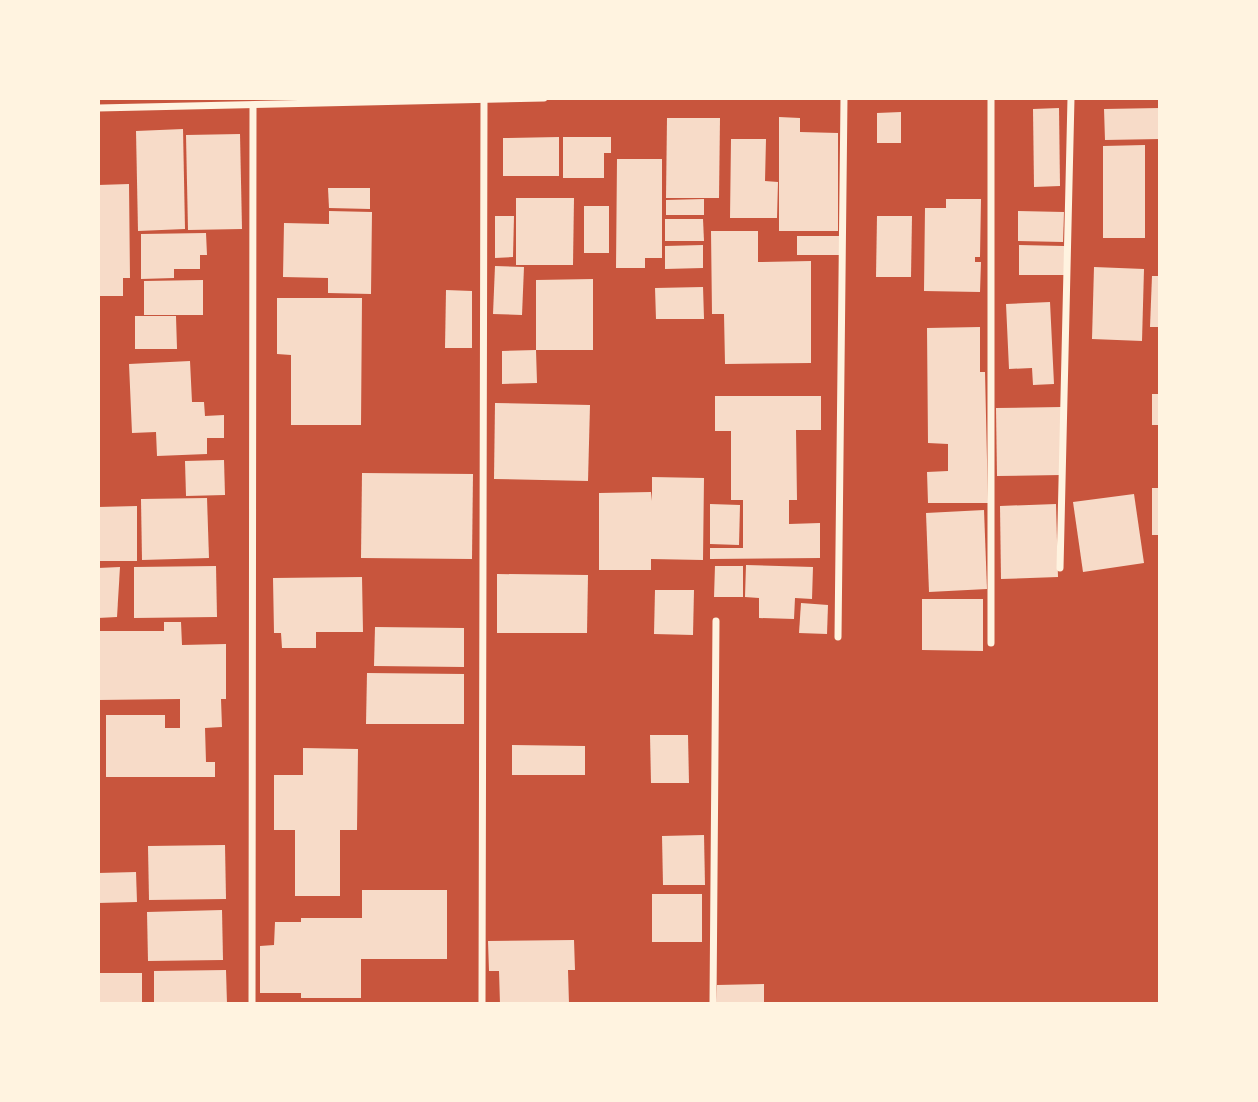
<svg xmlns="http://www.w3.org/2000/svg" width="1258" height="1102" viewBox="0 0 1258 1102" font-family="'Crimson Pro',serif">
  <style>
    .building { fill: #f7dbc8 }
    .lines { fill: none; stroke-linecap: round; stroke-linejoin: round }
    .minor { stroke: #fff3e0; stroke-width: 7 }
  </style>
  <rect width="100%" height="100%" fill="#c8553d"/>
  <g class="building">
    <path d="M1059,108L1060,186L1034,187L1033,109Z"/>
    <path d="M1160,108V139L1105,140L1104,109Z"/>
    <path d="M901,112V143H877V113Z"/>
    <path d="M779,117L800,118V132L838,133V231H779Z"/>
    <path d="M667,118H720L719,198H666Z"/>
    <path d="M183,129L185,229L138,231L136,131Z"/>
    <path d="M240,134L242,229L188,230L186,135Z"/>
    <path d="M559,137V176H503V138Z"/>
    <path d="M563,137H611V153H604V178H563Z"/>
    <path d="M731,139H766L765,181L778,182L777,218H730Z"/>
    <path d="M1145,145V238H1103V146Z"/>
    <path d="M617,159H662V258H645V268H616Z"/>
    <path d="M129,184L130,278H123V296H100L98,185Z"/>
    <path d="M328,188H370V209L329,208Z"/>
    <path d="M516,198H574L573,265H516Z"/>
    <path d="M704,199V215H666V200Z"/>
    <path d="M946,199H981L980,257H975V262H981L980,292L924,291L925,208H946Z"/>
    <rect x="584" y="206" width="25" height="47"/>
    <path d="M329,211L372,212L371,294L328,293V278L283,277L284,223L329,224Z"/>
    <path d="M1018,211L1064,212L1063,242L1018,241Z"/>
    <path d="M495,216H514L513,257L495,258Z"/>
    <path d="M877,216H912L911,277H876Z"/>
    <path d="M665,219H703L704,241H665Z"/>
    <path d="M711,231H758V262L811,261V363L725,364L724,314H712Z"/>
    <path d="M206,233L207,255H200V269H174V278L141,279V234Z"/>
    <rect x="797" y="236" width="43" height="19"/>
    <path d="M703,245V268L665,269V246Z"/>
    <path d="M1019,245L1064,246V275H1019Z"/>
    <path d="M495,266L524,267L522,315L493,314Z"/>
    <path d="M1094,267L1144,269L1142,341L1092,339Z"/>
    <path d="M1152,276H1160V327H1150Z"/>
    <path d="M593,279V350H536V280Z"/>
    <path d="M203,280V315H144V281Z"/>
    <path d="M703,287L704,319H656L655,288Z"/>
    <path d="M446,290L472,291V348H445Z"/>
    <path d="M277,298H362L361,425H291V355L277,354Z"/>
    <path d="M1050,302L1054,384L1033,385L1032,368L1009,369L1006,304Z"/>
    <path d="M135,316H176L177,349H135Z"/>
    <path d="M980,327V372H985L988,503H928L927,472L948,471V444L928,443L927,328Z"/>
    <path d="M536,350L537,383L502,384V351Z"/>
    <path d="M190,361L192,402H204L205,416L224,415V438H207V454L157,456L156,432L132,433L129,364Z"/>
    <rect x="1152" y="394" width="8" height="31"/>
    <path d="M715,396H821V430H796L797,500H789V524L820,523V558L710,559V548H743V500H731V431H715Z"/>
    <path d="M495,403L590,405L588,481L494,479Z"/>
    <path d="M1061,407V475L997,476L996,408Z"/>
    <path d="M224,460L225,495L186,496L185,461Z"/>
    <path d="M362,473L473,474L472,559L361,558Z"/>
    <path d="M652,477L704,478L703,560L651,559V570H599V493L651,492L652,501Z"/>
    <rect x="1152" y="488" width="8" height="47"/>
    <path d="M1134,494L1144,563L1083,572L1073,502Z"/>
    <path d="M207,498L209,558L142,560L141,499Z"/>
    <path d="M710,504L740,505L739,545L710,544Z"/>
    <path d="M1056,504L1058,577L1001,579L1000,506Z"/>
    <path d="M137,506V561H98V507Z"/>
    <path d="M984,510L987,589L929,592L926,513Z"/>
    <path d="M746,565L813,567L812,599L795,598L794,619L759,618V598L745,597Z"/>
    <path d="M216,566L217,617L134,618V567Z"/>
    <path d="M715,566H743V597H714Z"/>
    <path d="M120,567L117,617L98,618V568Z"/>
    <path d="M497,574L588,575L587,633H497Z"/>
    <path d="M362,577L363,632H316V648H282L281,633H274L273,578Z"/>
    <path d="M655,590H694L693,635L654,634Z"/>
    <path d="M922,599H983V651L922,650Z"/>
    <path d="M801,603L828,605L827,634L799,633Z"/>
    <path d="M164,622H181L182,645L226,644V699H221L222,727L205,728L206,762H215V777H106V715H165V728H180V699L98,700V631H164Z"/>
    <path d="M375,627L464,628V667L374,666Z"/>
    <path d="M367,673L464,674V724H366Z"/>
    <path d="M650,735H688L689,783H651Z"/>
    <path d="M512,745L585,746V775H512Z"/>
    <path d="M303,748L358,749L357,830H340V896H295V830H274V775H303Z"/>
    <path d="M704,835L705,885H663L662,836Z"/>
    <path d="M225,845L226,899L149,900L148,846Z"/>
    <path d="M136,872L137,902L98,903V873Z"/>
    <path d="M362,890H447V959H361V998H301V993H260V946L274,945L275,922H301V918H362Z"/>
    <rect x="652" y="894" width="50" height="48"/>
    <path d="M222,910L223,960L148,961L147,912Z"/>
    <path d="M574,940L575,970H568L569,1004H500L499,971H489L488,941Z"/>
    <path d="M226,970L227,1004H154V971Z"/>
    <rect x="98" y="973" width="44" height="31"/>
    <path d="M764,984V1004H716L717,985Z"/>
  </g>
  <g class="lines">
    <g class="minor">
      <path d="M98,108L544,98"/>
      <path d="M1060,568L1071,98"/>
      <path d="M838,637L844,98"/>
      <path d="M991,643V98"/>
      <path d="M252,1004L253,105"/>
      <path d="M482,1004L484,100"/>
      <path d="M713,1004L716,621"/>
    </g>
  </g>
  <rect width="1258" height="1102" fill="none" stroke="#fff3e0" stroke-width="200"/>
</svg>
